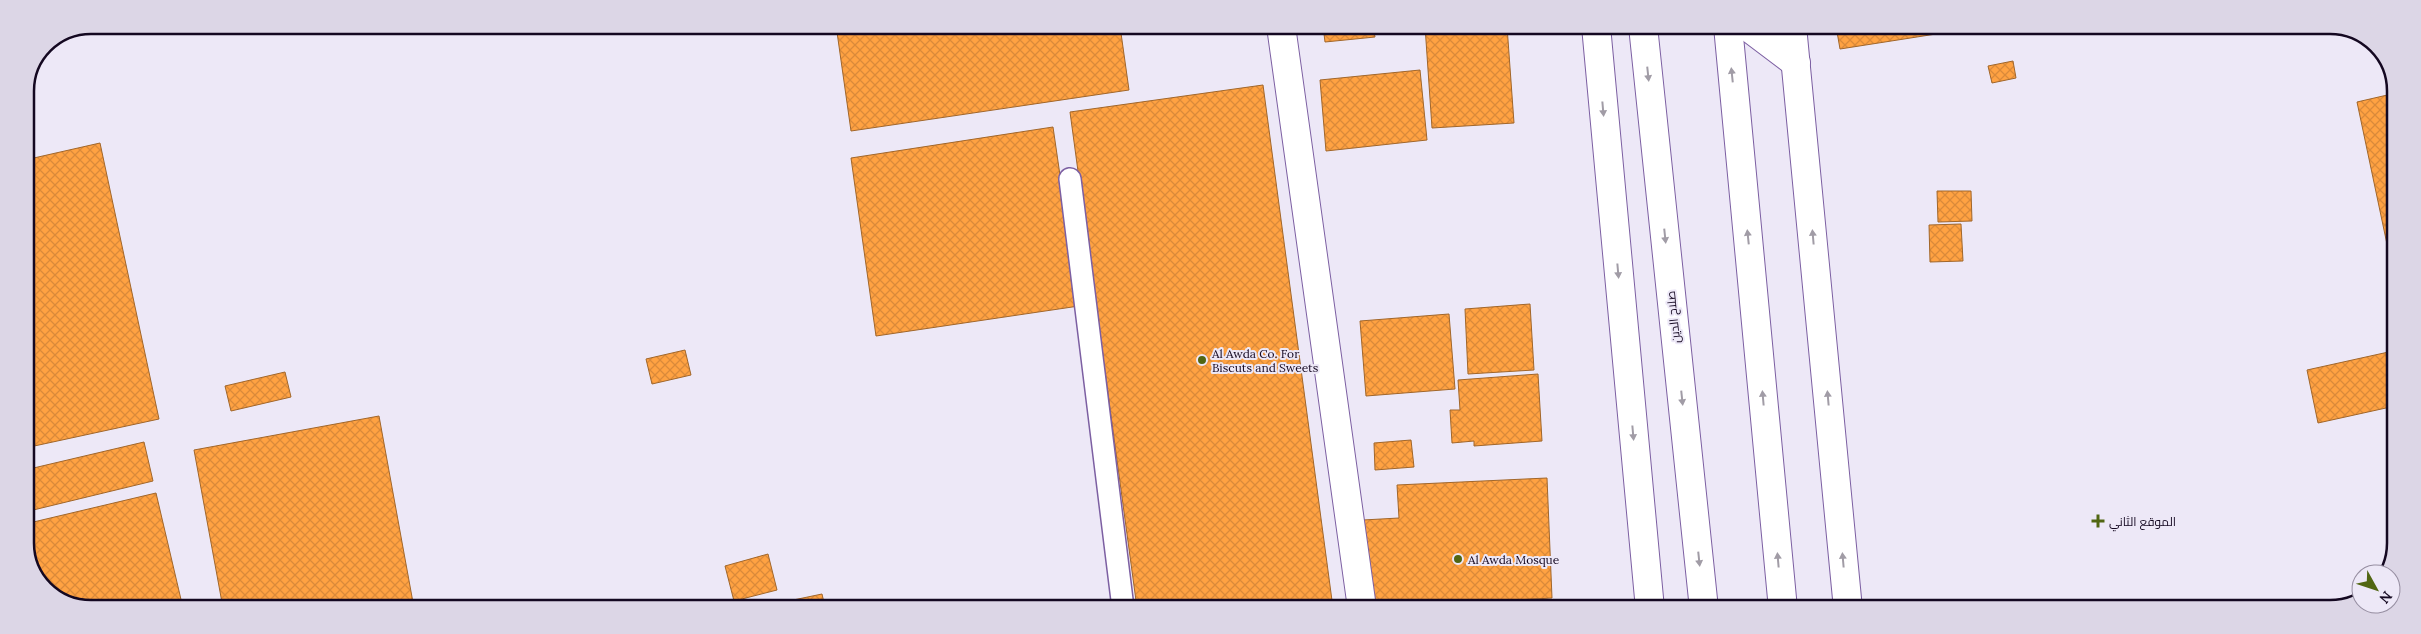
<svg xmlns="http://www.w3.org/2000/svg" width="2421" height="634" viewBox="0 0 2421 634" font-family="Lora,Cairo,serif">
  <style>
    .building { fill: url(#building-cross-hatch); stroke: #a1662a }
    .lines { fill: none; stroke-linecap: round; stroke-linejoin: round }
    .lane-casing { stroke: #7c5fa2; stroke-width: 24 }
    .street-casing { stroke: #7c5fa2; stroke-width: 30 }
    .secondary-casing { stroke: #7c5fa2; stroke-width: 30 }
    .highway-casing { stroke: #7c5fa2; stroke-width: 30 }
    .lane { stroke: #fff; stroke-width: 21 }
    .street { stroke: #fff; stroke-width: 28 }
    .secondary { stroke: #fff; stroke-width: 28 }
    .highway { stroke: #fff; stroke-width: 28 }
    .oneway { fill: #a19ca6 }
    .poi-dot { fill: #516612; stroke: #ede8f7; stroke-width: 2 }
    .labels { text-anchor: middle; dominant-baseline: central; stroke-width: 4; stroke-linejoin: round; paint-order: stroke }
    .street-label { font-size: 12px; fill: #140821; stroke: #ede8f7 }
    .poi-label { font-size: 12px; fill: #140821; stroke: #ede8f7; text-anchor: start }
    .rim { fill: none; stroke: #140821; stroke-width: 2.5 }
  </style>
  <defs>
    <pattern id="building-cross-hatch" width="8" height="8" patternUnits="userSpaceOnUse" patternTransform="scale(1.25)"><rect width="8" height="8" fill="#ffa242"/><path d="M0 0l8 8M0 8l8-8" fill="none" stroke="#da8a3a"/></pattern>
  </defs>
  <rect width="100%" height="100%" fill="#ede8f7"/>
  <g class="building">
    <path d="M836,25L1120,26L1129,90L851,131Z"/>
    <path d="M1323,26H1373L1375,37L1325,42Z"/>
    <path d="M1425,26H1507L1514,123L1432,128Z"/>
    <path d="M1836,26H1935L1936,34L1840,49Z"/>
    <path d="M2013,61L2016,78L1992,83L1988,66Z"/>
    <path d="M1420,70L1427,140L1326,151L1320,80Z"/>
    <path d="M1263,85L1333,608H1137L1070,112Z"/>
    <path d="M2396,93L2395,282L2357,102Z"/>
    <path d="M1053,127L1079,306L876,336L851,158Z"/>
    <path d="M100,143L159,419L25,448V160Z"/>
    <path d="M1937,191H1971L1972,221L1938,222Z"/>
    <path d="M1961,224L1963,261L1930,262L1929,225Z"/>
    <path d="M1530,304L1534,370L1468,374L1465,309Z"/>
    <path d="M1449,314L1455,389L1366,396L1360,321Z"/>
    <path d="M685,350L691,375L652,384L646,359Z"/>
    <path d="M2393,351L2395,362V406L2318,423L2307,370Z"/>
    <path d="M285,372L291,397L231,411L225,386Z"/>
    <path d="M1538,374L1542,441L1474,446V441L1452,443L1450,410H1460L1458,380Z"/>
    <path d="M379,416L414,608H223L194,450Z"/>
    <path d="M1411,440L1414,467L1375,470L1374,443Z"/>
    <path d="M144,442L153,481L25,512V470Z"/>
    <path d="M1547,478L1552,598L1367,608L1363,520L1399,518L1397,485Z"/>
    <path d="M156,493L183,608H77L41,587L26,552L25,524Z"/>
    <path d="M768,554L777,590L734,601L725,566Z"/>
    <path d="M822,594L825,607L828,608H755Z"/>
  </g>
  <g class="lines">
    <defs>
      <path id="lane" d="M1070,179L1123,608"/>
      <path id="street" d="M1281,26L1362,608"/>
      <g id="secondary">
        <path d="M1596,26L1650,609"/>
        <path d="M1792,26L1848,609"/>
      </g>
      <g id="highway">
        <path d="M1643,26L1704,609"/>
        <path d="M1728,26L1783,609"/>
        <path d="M1747,26L1796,63"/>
      </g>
    </defs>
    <use href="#lane" class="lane-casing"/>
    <use href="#street" class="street-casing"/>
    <use href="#secondary" class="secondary-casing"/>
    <use href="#highway" class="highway-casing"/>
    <use href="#lane" class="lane"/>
    <use href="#street" class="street"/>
    <use href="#secondary" class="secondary"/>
    <use href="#highway" class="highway"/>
  </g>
  <defs><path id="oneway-solid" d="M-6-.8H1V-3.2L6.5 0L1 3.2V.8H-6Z" transform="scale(1.25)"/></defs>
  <g class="oneway">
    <use href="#oneway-solid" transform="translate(1648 74) rotate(84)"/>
    <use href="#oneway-solid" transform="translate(1732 75) rotate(-96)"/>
    <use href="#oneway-solid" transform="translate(1603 109) rotate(85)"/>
    <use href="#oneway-solid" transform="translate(1665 236) rotate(84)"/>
    <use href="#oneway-solid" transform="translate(1748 237) rotate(-96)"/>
    <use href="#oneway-solid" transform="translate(1813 237) rotate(-95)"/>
    <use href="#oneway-solid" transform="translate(1618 271) rotate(85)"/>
    <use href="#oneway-solid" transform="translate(1682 398) rotate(84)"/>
    <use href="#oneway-solid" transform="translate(1763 398) rotate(-95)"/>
    <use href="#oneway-solid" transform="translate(1828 398) rotate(-95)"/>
    <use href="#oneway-solid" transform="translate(1633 433) rotate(85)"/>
    <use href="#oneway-solid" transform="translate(1699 559) rotate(84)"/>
    <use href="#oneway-solid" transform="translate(1778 560) rotate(-95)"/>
    <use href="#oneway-solid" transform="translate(1843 560) rotate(-95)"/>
  </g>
  <g class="poi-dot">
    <circle cx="1202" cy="360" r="5"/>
    <path d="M2095.5 513.5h5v5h5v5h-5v5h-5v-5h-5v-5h5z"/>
    <circle cx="1458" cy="559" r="5"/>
  </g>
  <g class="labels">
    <g class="street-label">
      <text transform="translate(1673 317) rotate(-96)">صلاح الدين</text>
    </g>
    <g class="poi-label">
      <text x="1212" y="353">Al Awda Co. For<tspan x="1212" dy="14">Biscuts and Sweets</tspan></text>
      <text x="2109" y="521">الموقع الثاني</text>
      <text x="1468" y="559">Al Awda Mosque</text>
    </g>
  </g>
  <path d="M0 0H2421V634H0ZM91 34H2330A57 57 0 0 1 2387 91V543A57 57 0 0 1 2330 600H91A57 57 0 0 1 34 543V91A57 57 0 0 1 91 34Z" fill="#dcd6e6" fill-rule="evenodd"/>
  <path class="rim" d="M91 34H2330A57 57 0 0 1 2387 91V543A57 57 0 0 1 2330 600H91A57 57 0 0 1 34 543V91A57 57 0 0 1 91 34Z"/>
  <g transform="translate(2376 589) rotate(130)"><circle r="24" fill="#ede8f7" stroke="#968ea1"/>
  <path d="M0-4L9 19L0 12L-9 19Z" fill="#516612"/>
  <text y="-8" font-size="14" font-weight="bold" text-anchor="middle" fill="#140821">N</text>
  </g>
</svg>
